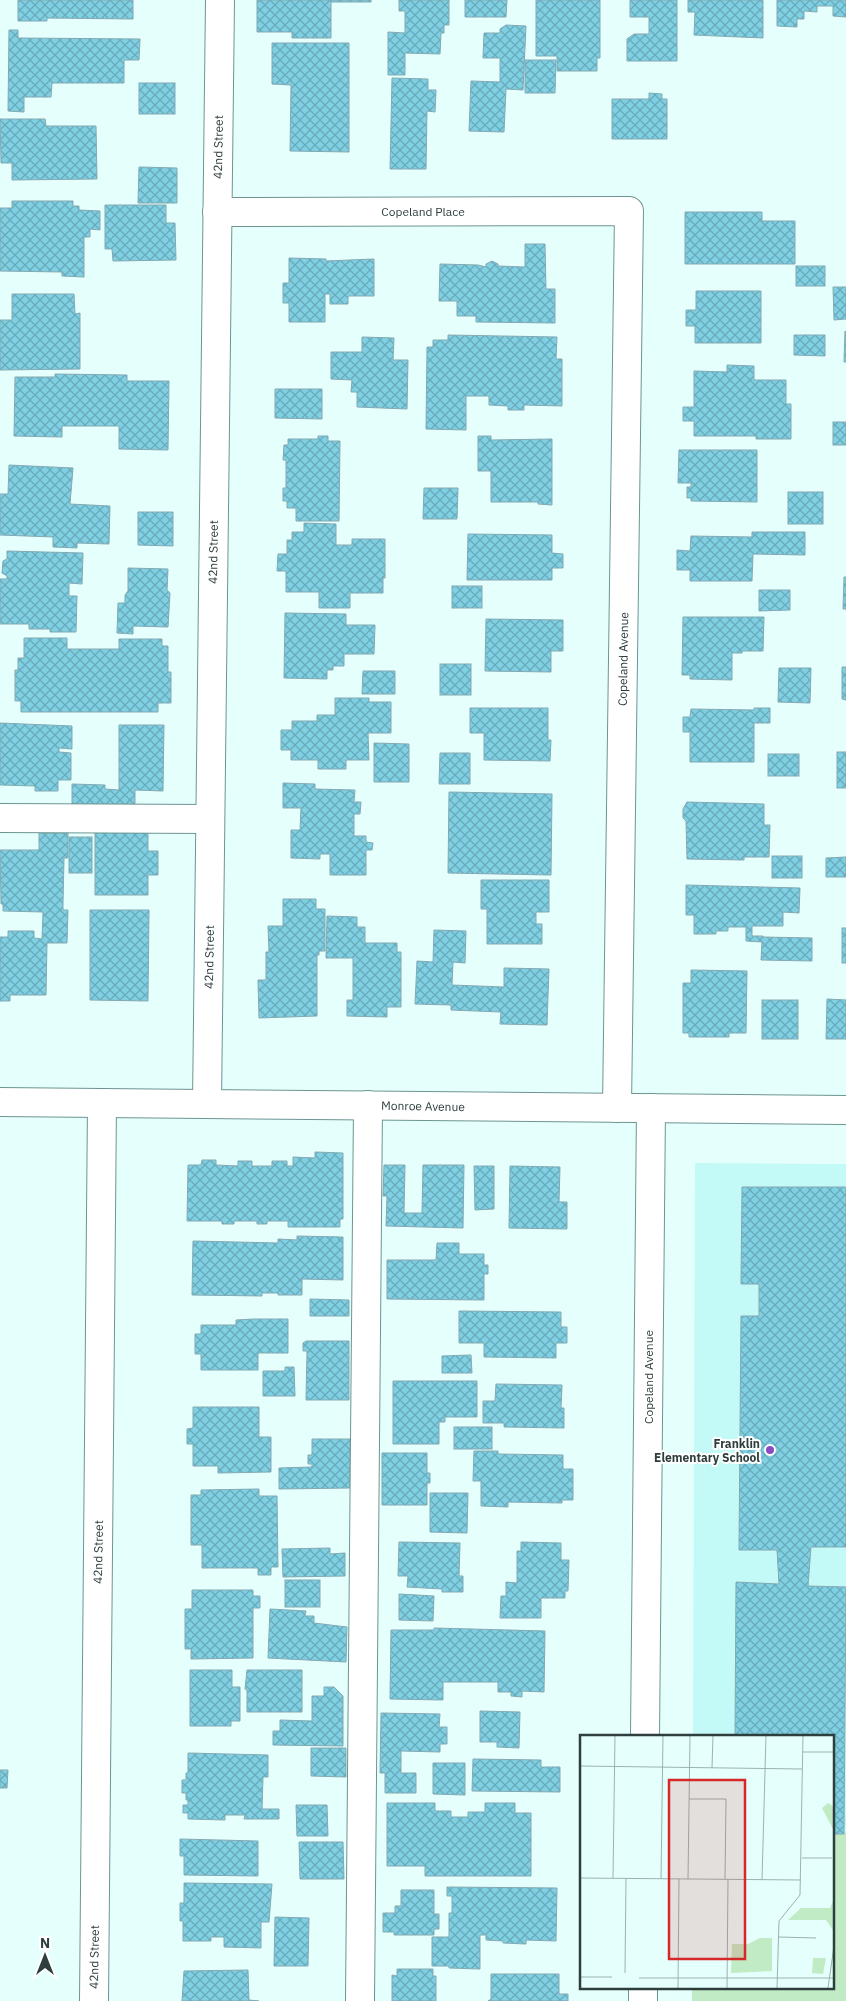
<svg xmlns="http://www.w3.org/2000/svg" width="846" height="2001" viewBox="0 0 846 2001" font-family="'IBM Plex Sans',sans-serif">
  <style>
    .built { fill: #c3f9f6 }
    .green { fill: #c1ebc4 }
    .building { fill: url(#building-cross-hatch); stroke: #83a9b3 }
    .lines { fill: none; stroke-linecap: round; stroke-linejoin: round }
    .minor-casing { stroke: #6c9592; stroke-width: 30 }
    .minor { stroke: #fff; stroke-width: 28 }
    .poi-dot { fill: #884cc2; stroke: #fff; stroke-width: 2 }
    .labels { text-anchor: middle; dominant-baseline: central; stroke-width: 4; stroke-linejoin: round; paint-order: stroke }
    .street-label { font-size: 12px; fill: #2d3e3d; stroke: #fff }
    .poi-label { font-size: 12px; font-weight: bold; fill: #2d3e3d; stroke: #fff; text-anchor: end }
    .inset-road { fill: none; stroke: #9bb2b0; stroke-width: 1 }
    .view { fill: #d62828; fill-opacity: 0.15; stroke: #d62828; stroke-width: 2.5 }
    .inset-edge { fill: none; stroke: #2d3e3d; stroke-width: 2.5 }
  </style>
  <defs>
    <pattern id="building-cross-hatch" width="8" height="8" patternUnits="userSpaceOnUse" patternTransform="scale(1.25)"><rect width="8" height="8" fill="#7fd0e3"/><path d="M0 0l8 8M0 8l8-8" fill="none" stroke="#68aab9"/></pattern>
  </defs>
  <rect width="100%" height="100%" fill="#e5fffd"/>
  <path class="built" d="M695,1163L846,1164V2001H692V1987H832V1736H693Z"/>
  <path class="green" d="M832,1833H846V2001H692V1987H832Z"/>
  <g class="building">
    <path d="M18,0H133V19L47,18V21H18Z"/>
    <path d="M257,0H371V2H331V38H292V32H257Z"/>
    <path d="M399,0H449V25H444V33H441L440,54L405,53V75H388V32L405,33V11H399Z"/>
    <path d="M465,0H507L506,17H465Z"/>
    <path d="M536,0H600V58H597V71H557V56H536Z"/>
    <path d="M630,0H677V61H627V39L634,34H649V17H630Z"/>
    <path d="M688,0H763V38L694,35L695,12H688Z"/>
    <path d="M777,0H846V17L833,16V6H817V12L804,11V19H797V27L777,26Z"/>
    <path d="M506,25L526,26L523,90L506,89L504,132L469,131L471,81L500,82V58H483L484,33H500V29Z"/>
    <path d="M9,30H18V38L140,39L139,60H124V83H52L51,97H24V112L8,111Z"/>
    <path d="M272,43H349V152L290,151L291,85L272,84Z"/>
    <path d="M525,60H556L555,93H525Z"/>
    <path d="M392,78L428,79V90H436L435,112L427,111L426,169H390Z"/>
    <rect x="139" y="83" width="36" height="31"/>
    <path d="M649,93L662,94V99H667V139H612V99H649Z"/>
    <path d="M0,119H45L46,126H96L97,179L12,180V163H1Z"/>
    <path d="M139,167L177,168V203H138Z"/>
    <path d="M12,201H73V206H79V210L100,211V230L90,229V237H84V277L62,276V272L0,271V208H12Z"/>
    <path d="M105,205H166V223H175L176,260L113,261L112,249H105Z"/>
    <path d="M685,212H762V221H795V264H685Z"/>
    <path d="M525,244H545L546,289H555V323L476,322V316H457V301H439L440,264L478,265L486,267V264L492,261L498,264V266L525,267Z"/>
    <path d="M289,258L326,259V261L374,259V296H348V304H330V294H325V322H289V303H283V283H289Z"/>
    <rect x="796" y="266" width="29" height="20"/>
    <path d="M833,287H846V319L834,320Z"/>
    <path d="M696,291H761V343H695V326H686V310H696Z"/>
    <path d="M12,294H74L75,314L80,313V369L0,370V320H12Z"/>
    <path d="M845,331L846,332V362H844Z"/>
    <path d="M448,335L557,337L556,359H562V406L524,405V410H508V406L489,405V396H466V430L426,429L427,347H433V340H448Z"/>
    <path d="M794,335H825V356L794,355Z"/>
    <path d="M362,337L394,338L393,360H408L407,409L357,407V392H351L352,380L331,379V352H362Z"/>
    <path d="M727,365L754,366V380H786V404H791V439H756V436H694V421H683V407H694V371L727,372Z"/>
    <path d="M55,374L127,375V381H169L168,450L119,449V426H62V437L14,436L15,377H55Z"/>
    <path d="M275,389H322V419L275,418Z"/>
    <rect x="833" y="422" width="13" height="23"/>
    <path d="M318,436H328V441H340L339,521H296V508H287V501H283V488H286V460H283L284,445H288V439H318Z"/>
    <path d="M478,436H491V440L552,439V505L538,504V502H491V471H478Z"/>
    <path d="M679,450H757V502L691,501V498H687V487H691V483H678Z"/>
    <path d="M9,465L73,468L70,504L110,506L109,544L77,543V548L53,547V537L0,535V494H8Z"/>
    <path d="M424,488H458L457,519H423Z"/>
    <rect x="788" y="492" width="35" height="32"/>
    <path d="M138,512H173V546L138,545Z"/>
    <path d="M304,523L336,524V545H352V539H385V578H383V593H350V608H319V592H286V571H277L278,554H287V540H292V532H304Z"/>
    <path d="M752,532H805V555L753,554L752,581H690V570H677V550L690,551L691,536L752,537Z"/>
    <path d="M468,534L552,535V553L563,554V568H552V580H467Z"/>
    <path d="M7,551L83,553L82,584L69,583V596H77L76,632H50V629H29V624H0V579H7V576L2,573L3,561L7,559Z"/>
    <path d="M128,568L168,569L167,590L170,593L168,627L133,626V634L117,633L118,603H125V595L128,591Z"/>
    <path d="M844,577H846V609H843Z"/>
    <rect x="452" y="586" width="30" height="22"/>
    <path d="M759,590H790V610L759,611Z"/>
    <path d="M285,613L346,614V625H375L374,654H344V666H333V670H327V679L284,678Z"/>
    <path d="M683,617H764L763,651H742V653H732V680L690,679V675H682Z"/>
    <path d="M486,619L563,620V651H551V672L485,671Z"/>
    <path d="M24,638H67V649H119V639H162V646H168V672H171V703H158V712H21V701H15V670H18V658H24Z"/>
    <rect x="440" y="664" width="31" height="31"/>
    <path d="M842,667H846V700L842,699Z"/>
    <path d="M779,668H811L810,703L778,702Z"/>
    <path d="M363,671H395V694H362Z"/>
    <path d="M335,698H369V702H391V733H368L369,760H346V769H318V760H291V750H281V730H292V721H317V715H335Z"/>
    <path d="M470,708H548V740H551L550,761L484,760V733H470Z"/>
    <path d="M754,708H770V723H754V762H690V732H683V717H690L691,709L754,710Z"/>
    <path d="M0,723L72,726V749L59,748V752L71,753V780H58V791H35V786L0,785Z"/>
    <path d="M119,725H164L163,791L135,790V806L72,805V784L105,785V789L119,790Z"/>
    <path d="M374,743L409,744V782H374Z"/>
    <rect x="837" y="752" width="9" height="36"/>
    <path d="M440,753H470V784H439Z"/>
    <rect x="768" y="754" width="31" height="22"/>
    <path d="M283,783L315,784V789L355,790L354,802H361L360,814H354V836H366V842L373,843L372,850H366V875H330V854H320V859L291,858V830H300L301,808H283Z"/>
    <path d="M449,792L552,794L551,875L448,873Z"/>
    <path d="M687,802L764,804V825H770L769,857H744V860L687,859L686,821L683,818V809Z"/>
    <path d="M95,832H148V851H158V875H148V895H95Z"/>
    <path d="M39,833H68V858H64L63,904V910H68L67,943H47L46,995H10V1001H0V937H8V931H34V938L42,939L43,912L3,911V904H1L0,850H39Z"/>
    <rect x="69" y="837" width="23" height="36"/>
    <rect x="772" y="856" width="30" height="22"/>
    <path d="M846,857V877H826V858Z"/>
    <path d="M481,880H549V912H536V924H542V944H487V909H481Z"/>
    <path d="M686,885L800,888L799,913L783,912V926H752V936H763V937L812,938V961L761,960L762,942L746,941V927H728V931H716V934H694V915H686Z"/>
    <path d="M283,899H316V909H325V951H319V955H317V1016L259,1018L258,980H266V952H269L268,926H283Z"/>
    <path d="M90,910H149L148,1001L90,1000Z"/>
    <path d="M327,916L357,917V927H365V943H397V952H401V1007H387V1017L347,1016V1000H353V958H326Z"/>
    <rect x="842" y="928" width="4" height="35"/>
    <path d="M434,930L466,931L465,963L453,962L452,985L504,987V968L549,969L547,1025L500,1024L501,1012L451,1010V1005L415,1004L417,961L433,962Z"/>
    <path d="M691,970L747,971L746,1033H729V1037H689V1033H683V983H691Z"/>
    <path d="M827,999L846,1000V1039H826Z"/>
    <rect x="762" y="1000" width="36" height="39"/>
    <path d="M315,1152L343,1153V1219H340V1227H288V1221H267V1224H257V1221H234V1224H222V1221H187L188,1165H201L202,1160H216V1165L238,1166V1161H252V1166H272V1161H287V1166H293V1157L315,1158Z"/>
    <path d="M384,1165H405L404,1213H422L423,1165H464L463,1228L386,1226L387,1196H383Z"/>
    <path d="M474,1166H494V1209L475,1210Z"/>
    <path d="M510,1166L560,1167L559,1202H567V1229L509,1228Z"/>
    <path d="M742,1187H846V1547H811L808,1586L846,1587L844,1834H832V1736H735L736,1582L779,1584L777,1550H739L741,1316H759V1284H741Z"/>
    <path d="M297,1236L343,1237V1280L302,1279V1295H278V1293H262V1296L192,1295L193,1241L278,1243V1239L297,1240Z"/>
    <path d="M437,1243H459V1254H484V1265H488V1274H484V1300L387,1299V1260H436Z"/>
    <path d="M310,1299L349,1300V1316H310Z"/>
    <path d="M459,1311L561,1312V1327H567V1343H556V1358L484,1357V1343H459Z"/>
    <path d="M254,1319H288V1353H258V1370H201V1354H195V1334H201V1325H236V1320Z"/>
    <path d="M306,1341H349V1400H306L307,1351H303V1343Z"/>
    <path d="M471,1355L472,1373H442V1356Z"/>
    <path d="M285,1367H294L295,1396H263V1371H285Z"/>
    <path d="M393,1381H477V1417H445V1422H439V1444H393Z"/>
    <path d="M496,1384L562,1385L561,1408H564V1428L504,1427V1423H483V1401H495Z"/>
    <path d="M193,1407H259V1437H271V1472L218,1473V1466H193V1444H187V1429L193,1428Z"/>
    <rect x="454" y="1427" width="38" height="22"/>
    <path d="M312,1439H350V1488L279,1489V1468L312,1467V1464H308V1455H312Z"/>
    <path d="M474,1451H498V1454L563,1455V1469H573V1500H562V1503L508,1502V1507L481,1506V1481H473Z"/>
    <path d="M382,1453H427V1473H430V1483H427V1505H382Z"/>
    <path d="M259,1489V1496H277L278,1567H271V1575H258V1568H202V1545H191V1495H201V1490Z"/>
    <path d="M430,1493H468L467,1533L430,1532Z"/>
    <path d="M399,1542L460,1543L459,1576H463V1592H442V1589L407,1587L408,1576H398Z"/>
    <path d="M521,1542L561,1543V1560H569L568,1591H565V1598H541V1618H500L501,1596H506V1582L517,1583V1551H521Z"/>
    <path d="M330,1548V1554L345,1553V1576L283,1577L282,1549Z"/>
    <rect x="285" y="1580" width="35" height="27"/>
    <path d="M192,1590H253V1596H260V1608H253V1658L191,1659V1649H185V1609H192Z"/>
    <path d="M399,1594L434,1596L433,1621L399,1620Z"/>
    <path d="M270,1609L306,1611L305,1616H314V1623L347,1627L346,1662L268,1658Z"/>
    <path d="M434,1628L545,1631L544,1692L522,1691V1697L511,1696V1692H498V1682H443V1700L390,1699L391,1630H434Z"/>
    <path d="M190,1670H232V1687H240V1721H231V1726H190Z"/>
    <path d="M247,1670H302V1712H247V1690L245,1689Z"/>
    <path d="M324,1687H334L343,1696V1746L273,1745V1731H280V1720L312,1721V1696H324Z"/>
    <path d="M480,1711L520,1712L519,1748L497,1747V1742H480Z"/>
    <path d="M381,1713L440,1714L439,1727H447V1744H440V1752L401,1751V1773H416V1793H385V1773H380Z"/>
    <path d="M311,1748H346V1777L311,1776Z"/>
    <path d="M188,1753L268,1755V1777H263L262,1809H279V1819H244L245,1815H225V1820L188,1819V1813H183V1805H188V1800H186V1793H182V1780H186V1773H188Z"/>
    <path d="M473,1759L541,1760V1767H560V1792L472,1791Z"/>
    <path d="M433,1763H465V1795L433,1794Z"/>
    <path d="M0,1770H8L7,1788H0Z"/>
    <path d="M387,1803H435V1811H451V1817H468V1812H485V1803H515V1813H531V1876H425V1866H387Z"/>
    <path d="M296,1805H327L328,1836H297Z"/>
    <path d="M180,1839L258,1841V1876L184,1875V1856H180Z"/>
    <path d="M299,1842H343L344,1879H300Z"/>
    <path d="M184,1883L272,1884L269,1922H261V1948L224,1947V1937H211V1941H183V1921H180V1903H184Z"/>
    <path d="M447,1887L557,1888L556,1941L526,1940V1944L503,1943V1941L486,1940V1935H480V1969L449,1968V1966H432V1937H449V1913H452V1896H447Z"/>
    <path d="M401,1890H434V1914H439V1929H434V1935H394V1932H383V1913H395V1906H401Z"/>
    <path d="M275,1917L309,1918L308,1966H274Z"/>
    <path d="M397,1969H433V1976H436V2001H392V1975L397,1976Z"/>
    <path d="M248,1970L249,2000L259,2001H182L184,1971Z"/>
    <path d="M491,1974H559V1994H568V2001H488L491,1999Z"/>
  </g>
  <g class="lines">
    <defs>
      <g id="minor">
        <path d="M217,212L629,211L617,1108"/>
        <path d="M0,818L210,819"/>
        <path d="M0,1102L846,1110"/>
        <path d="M207,1104L220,0"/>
        <path d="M645,1736L651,1108"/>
        <path d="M94,2001L102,1103"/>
        <path d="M360,2001L368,1105"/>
        <path d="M643,2001V1987"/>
      </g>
    </defs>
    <use href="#minor" class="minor-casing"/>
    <use href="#minor" class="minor"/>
  </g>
  <circle class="poi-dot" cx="770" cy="1450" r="5"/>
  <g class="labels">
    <g class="street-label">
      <text transform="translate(218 147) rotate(-89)">42nd Street</text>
      <text x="423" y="211">Copeland Place</text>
      <text transform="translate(213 552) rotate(-89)">42nd Street</text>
      <text transform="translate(623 659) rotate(-89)">Copeland Avenue</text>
      <text transform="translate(209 957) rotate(-89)">42nd Street</text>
      <text transform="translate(423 1106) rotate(1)">Monroe Avenue</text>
      <text transform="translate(648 1377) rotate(-90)">Copeland Avenue</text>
      <text transform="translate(98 1552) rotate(-89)">42nd Street</text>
      <text transform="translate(94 1957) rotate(-89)">42nd Street</text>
    </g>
    <g class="poi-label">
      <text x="760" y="1443">Franklin<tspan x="760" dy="14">Elementary School</tspan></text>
    </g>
  </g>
  <g transform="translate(580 1735)">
    <rect width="254" height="254" fill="#e5fffd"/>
    <path d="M248,68L254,72V96L242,73ZM254,164L253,195L246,185H208L221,173H250ZM180,203H192V236L151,238L152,209H168ZM233,223H246L243,239L232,238Z" fill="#c1ebc4"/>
    <path class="inset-road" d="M223,17H254M0,31L222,34M132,33L133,0M109,64H146L145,144M222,123H252M0,143L221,145M33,143L35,0M81,144L83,0M108,144L110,0M182,145L186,0M198,202L236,203M45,238L46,143M0,242H32M59,243H254M98,253L99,144M147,253L148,144M197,253L199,186L220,160L223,0M248,253L254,211"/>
    <path class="view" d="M89,45H165V224H89Z"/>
    <rect width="254" height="254" class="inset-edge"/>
  </g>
  <g transform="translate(45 1956)" stroke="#ffffff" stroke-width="4" paint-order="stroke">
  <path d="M0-4L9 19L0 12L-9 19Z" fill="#2d3e3d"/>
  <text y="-8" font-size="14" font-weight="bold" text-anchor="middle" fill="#2d3e3d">N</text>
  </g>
</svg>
